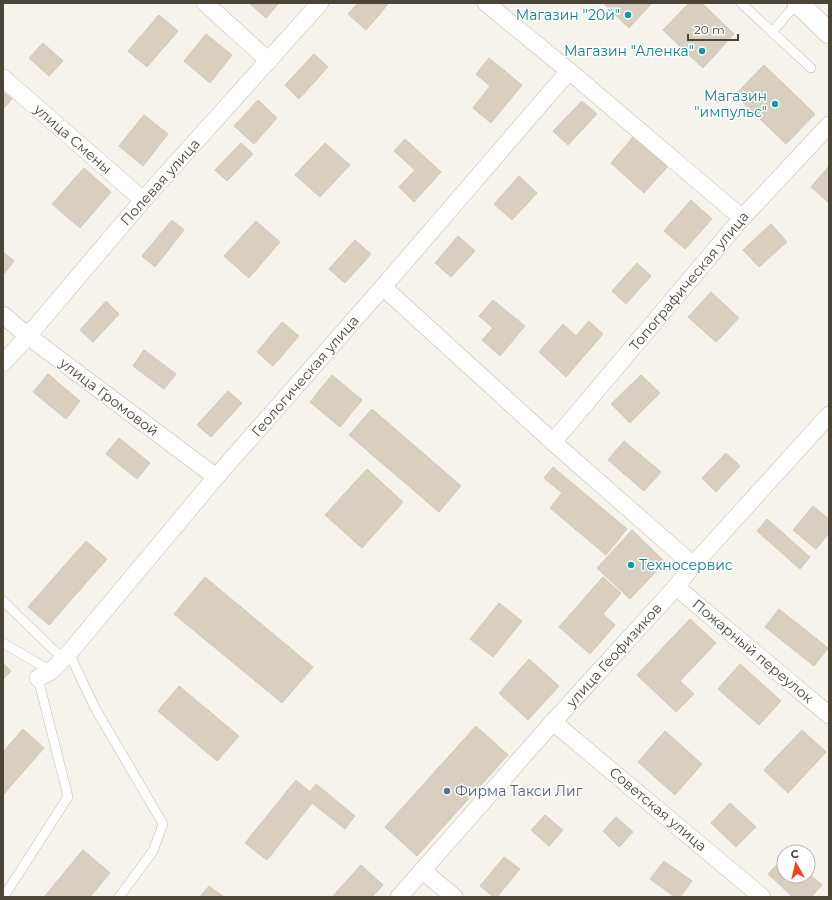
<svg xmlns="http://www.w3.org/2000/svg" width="832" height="900" viewBox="0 0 832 900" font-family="Montserrat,sans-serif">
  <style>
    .building { fill: #d8cfc1; stroke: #d3c7b4 }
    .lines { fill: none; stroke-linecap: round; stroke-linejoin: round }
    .service-casing { stroke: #c2bbae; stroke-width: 10 }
    .minor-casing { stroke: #c2bbae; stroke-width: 18 }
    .tertiary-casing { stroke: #c2bbae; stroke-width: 22 }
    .service { stroke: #fff; stroke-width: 9 }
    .minor { stroke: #fff; stroke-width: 17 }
    .tertiary { stroke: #fff; stroke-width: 21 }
    .culture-dot { fill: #0f9aa8; stroke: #fff; stroke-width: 1.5 }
    .service-dot { fill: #5c6f8a; stroke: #fff; stroke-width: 1.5 }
    .labels { text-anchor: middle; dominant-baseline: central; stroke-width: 3; stroke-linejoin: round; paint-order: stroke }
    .culture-label { font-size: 14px; fill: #0d838f; stroke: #fff; text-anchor: end }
    .street-label { font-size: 14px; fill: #4b4439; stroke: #fff }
    .service-label { font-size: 14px; fill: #4e5e75; stroke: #fff; text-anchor: start }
  </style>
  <rect width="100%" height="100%" fill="#f6f3ec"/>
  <g class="building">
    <path d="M249,3H279L266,18Z"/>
    <path d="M358,3H389L366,30L348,14Z"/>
    <path d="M603,3H652L629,28Z"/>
    <path d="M689,3H702L734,34L703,68L663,30Z"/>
    <path d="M159,15L178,31L147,67L128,51Z"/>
    <path d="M206,34L232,55L210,83L184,61Z"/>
    <path d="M43,43L63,61L49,76L29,58Z"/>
    <path d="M314,54L328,67L299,99L285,85Z"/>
    <path d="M489,58L522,85L491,123L473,108L490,86L476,74Z"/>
    <path d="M764,65L815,114L786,144L735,95Z"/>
    <path d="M3,92L12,99L3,109Z"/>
    <path d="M258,100L277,118L254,144L234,126Z"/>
    <path d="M582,101L597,114L568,145L553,131Z"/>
    <path d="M144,115L168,134L143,166L119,146Z"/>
    <path d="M634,136L668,166L644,193L611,163Z"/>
    <path d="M405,139L441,172L414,202L399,187L415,170L394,151Z"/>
    <path d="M241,143L253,154L227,181L215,170Z"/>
    <path d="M325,143L350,165L320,197L295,175Z"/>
    <path d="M829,166V203L811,187Z"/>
    <path d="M84,168L111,192L80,228L52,204Z"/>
    <path d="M519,176L537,193L512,220L494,204Z"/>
    <path d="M691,200L712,219L685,249L664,231Z"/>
    <path d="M172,220L184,230L155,267L142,256Z"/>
    <path d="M256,221L280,242L249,278L224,256Z"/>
    <path d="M771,224L787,242L759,267L743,250Z"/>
    <path d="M458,236L475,251L451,277L435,263Z"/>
    <path d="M355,240L371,254L345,283L329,269Z"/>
    <path d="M3,252L14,261L3,275Z"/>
    <path d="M637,263L651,276L626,304L612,291Z"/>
    <path d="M711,292L739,318L716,342L688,317Z"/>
    <path d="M493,300L525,326L500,356L482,340L493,328L479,316Z"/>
    <path d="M106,301L119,314L93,342L80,330Z"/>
    <path d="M589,321L603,334L566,377L539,352L563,324L576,336Z"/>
    <path d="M282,322L299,336L273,366L257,352Z"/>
    <path d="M144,350L176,374L164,389L133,366Z"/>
    <path d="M48,374L80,401L66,419L33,392Z"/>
    <path d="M332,375L362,400L340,427L310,402Z"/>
    <path d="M641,375L660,393L630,423L611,404Z"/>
    <path d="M228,391L242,403L211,437L197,425Z"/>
    <path d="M372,409L461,486L439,512L349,435Z"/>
    <path d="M119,438L150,463L137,479L106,454Z"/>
    <path d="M624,441L661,472L644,491L608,460Z"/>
    <path d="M726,453L740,466L716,492L702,478Z"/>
    <path d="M553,467L627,529L606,555L550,508L562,493L544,478Z"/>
    <path d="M367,469L403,502L362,548L325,515Z"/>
    <path d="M813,506L829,519V533L816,549L793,530Z"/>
    <path d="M767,519L810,557L800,569L757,531Z"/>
    <path d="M632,530L665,562L630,599L597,568Z"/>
    <path d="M86,541L107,559L49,625L28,607Z"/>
    <path d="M205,577L313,667L282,703L174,614Z"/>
    <path d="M603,577L621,593L603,614L615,625L590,654L559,627Z"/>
    <path d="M499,603L522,621L493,657L470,639Z"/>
    <path d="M779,609L828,648L814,666L765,627Z"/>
    <path d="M690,619L716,643L680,681L694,694L676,712L637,675Z"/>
    <path d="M529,659L559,686L528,720L499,693Z"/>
    <path d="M3,663L11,671L3,679Z"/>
    <path d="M740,664L781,701L759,725L718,689Z"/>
    <path d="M179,686L239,736L217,761L158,711Z"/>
    <path d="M476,726L508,755L417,856L385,827Z"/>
    <path d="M23,729L44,748L3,795V752Z"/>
    <path d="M802,730L826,752L788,793L764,770Z"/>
    <path d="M665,731L702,764L675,795L638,762Z"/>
    <path d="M296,780L310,792L316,784L355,816L345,829L312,803L267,860L245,843Z"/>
    <path d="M730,803L756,827L736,847L711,823Z"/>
    <path d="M545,815L563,830L549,846L531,830Z"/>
    <path d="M616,817L633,832L619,847L603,831Z"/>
    <path d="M83,850L110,873L90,897H44Z"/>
    <path d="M504,857L520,869L497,897H494L480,886Z"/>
    <path d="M784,857V876H808V873L822,885L811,897H793L768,874Z"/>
    <path d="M664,861L692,881L680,897H675L650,879Z"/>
    <path d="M361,865L383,885L372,897H332Z"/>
    <path d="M209,886L224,897H200Z"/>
  </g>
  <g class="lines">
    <defs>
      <g id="service">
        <path d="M741,3L811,68"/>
        <path d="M772,32L797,3"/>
        <path d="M3,601L63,659"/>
        <path d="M3,643L51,671"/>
        <path d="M69,653L95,708L163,824L153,851L119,897"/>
        <path d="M6,893L68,797L38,678"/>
      </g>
      <g id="minor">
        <path d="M205,3L269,61"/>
        <path d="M486,3L569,71L742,218"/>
        <path d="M3,78L143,200"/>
        <path d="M383,287L553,442L693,565"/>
        <path d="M3,315L28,336L216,477"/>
        <path d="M3,363L28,336L143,200L320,3"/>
        <path d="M553,442L742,218L829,125"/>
        <path d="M676,587L829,715"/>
        <path d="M38,678L51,671L69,653L216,477L383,287L569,71"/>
        <path d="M553,722L762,897"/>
        <path d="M423,871L454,897"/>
        <path d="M399,897L553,722L676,587L693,565L829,415"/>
      </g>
      <path id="tertiary" d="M798,3L829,33"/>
    </defs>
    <use href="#service" class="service-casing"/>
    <use href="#minor" class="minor-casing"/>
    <use href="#tertiary" class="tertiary-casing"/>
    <use href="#service" class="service"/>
    <use href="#minor" class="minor"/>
    <use href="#tertiary" class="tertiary"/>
  </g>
  <g class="culture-dot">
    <circle cx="628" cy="15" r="4"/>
    <circle cx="702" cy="51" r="4"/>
    <circle cx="775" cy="104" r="4"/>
    <circle cx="631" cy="565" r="4"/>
  </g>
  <circle class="service-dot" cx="447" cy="791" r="4"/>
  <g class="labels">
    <g class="culture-label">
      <text x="620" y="15">Магазин "20й"</text>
      <text x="694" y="51">Магазин "Аленка"</text>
      <text x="767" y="96">Магазин<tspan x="767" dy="16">"импульс"</tspan></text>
      <text x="639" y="565" text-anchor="start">Техносервис</text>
    </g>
    <g class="street-label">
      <text transform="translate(73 139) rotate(41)">улица Смены</text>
      <text transform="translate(160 182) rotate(-48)">Полевая улица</text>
      <text transform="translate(689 281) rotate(-50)">Топографическая улица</text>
      <text transform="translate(305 376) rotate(-49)">Геологическая улица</text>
      <text transform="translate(109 397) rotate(37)">улица Громовой</text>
      <text transform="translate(753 651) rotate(40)">Пожарный переулок</text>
      <text transform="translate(614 655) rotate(-48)">улица Геофизиков</text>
      <text transform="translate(658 809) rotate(40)">Советская улица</text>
    </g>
    <g class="service-label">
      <text x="455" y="791">Фирма Такси Лиг</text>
    </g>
  </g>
  <rect width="832" height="900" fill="none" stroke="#4b4439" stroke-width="8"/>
  <g transform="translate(796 864) rotate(352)"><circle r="19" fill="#ffffff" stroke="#b7b4b0"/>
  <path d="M0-3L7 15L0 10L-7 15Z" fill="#fc3f1d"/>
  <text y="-6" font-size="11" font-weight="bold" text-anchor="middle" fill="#4b4439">С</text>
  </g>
  <path d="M688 34v6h50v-6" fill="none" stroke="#4b4439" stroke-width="2"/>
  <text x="694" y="34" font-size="12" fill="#4b4439" stroke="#ffffff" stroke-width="3" paint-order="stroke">20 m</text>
</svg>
